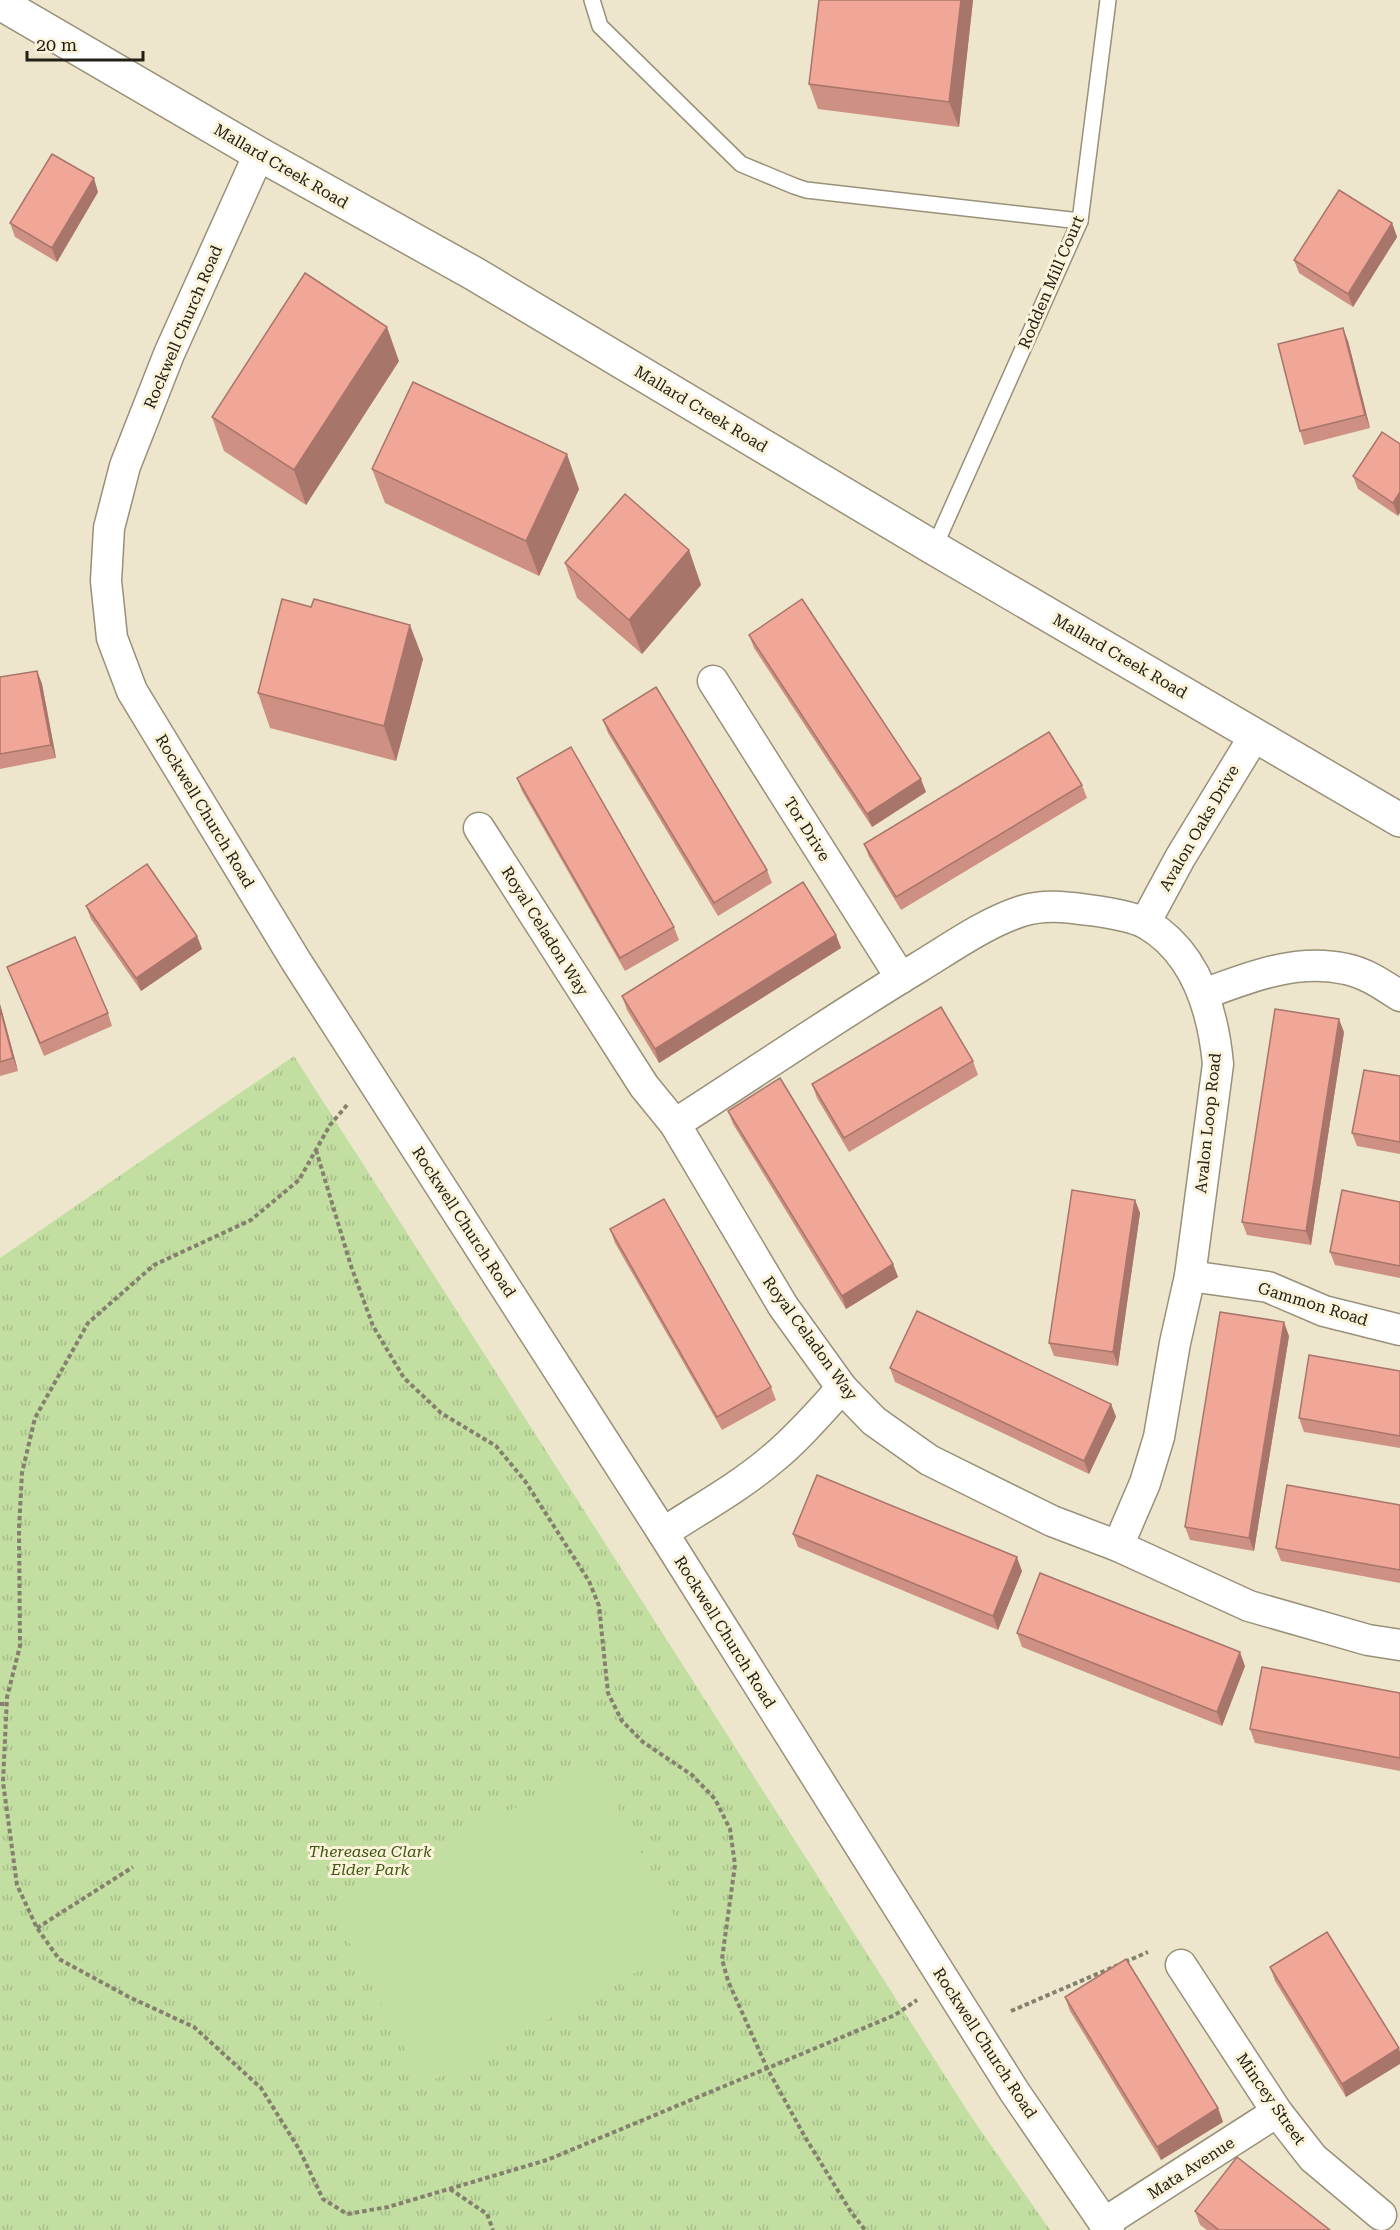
<svg xmlns="http://www.w3.org/2000/svg" width="1400" height="2230" viewBox="0 0 1400 2230" font-family="'Roboto Serif',serif">
  <style>
    .park { fill: url(#park-tufts) }
    .pitch { fill: #c2dea1 }
    .lines { fill: none; stroke-linecap: round; stroke-linejoin: round }
    .service-casing { stroke: #989078; stroke-width: 18 }
    .minor-casing { stroke: #989078; stroke-width: 33 }
    .secondary-casing { stroke: #989078; stroke-width: 36 }
    .path { stroke: #85806e; stroke-width: 4; stroke-dasharray: 4.5 3; stroke-linecap: butt }
    .service { stroke: #fff; stroke-width: 15 }
    .minor { stroke: #fff; stroke-width: 30 }
    .secondary { stroke: #fff; stroke-width: 33 }
    .wall { fill: #ce9082 }
    .shaded-wall { fill: #a8756a }
    .building { fill: #f0a797; stroke: #a8756a; stroke-width: 1.5 }
    .labels { text-anchor: middle; dominant-baseline: central; stroke-width: 6; stroke-linejoin: round; paint-order: stroke }
    .street-label { font-size: 16px; fill: #222016; stroke: #fbf3d9 }
    .park-label { font-size: 16px; font-style: italic; fill: #3e5716; stroke: #fbf3d9 }
  </style>
  <defs>
    <pattern id="park-tufts" width="24" height="20" patternUnits="userSpaceOnUse" patternTransform="scale(1.5)"><rect width="24" height="20" fill="#c2dea1"/><path d="M3 7l-1-3M5 7V3M7 7l1-3M15 17l-1-3M17 17v-4M19 17l1-3" fill="none" stroke="#a6be8a"/></pattern>
  </defs>
  <rect width="100%" height="100%" fill="#eee6cc"/>
  <path class="park" d="M294,1056L972,2118L1050,2230H0V1258Z"/>
  <path class="pitch" d="M595,1765L689,1944L424,2085L330,1906Z"/>
  <g class="lines">
    <defs>
      <g id="service">
        <path d="M592,0L600,26L741,164L794,186L806,190L1080,221"/>
        <path d="M934,548L1080,221L1108,0"/>
      </g>
      <g id="minor">
        <path d="M259,154L169,354L125,466L109,528L106,581L112,638L132,691L296,961L663,1533L1014,2091L1109,2230"/>
        <path d="M713,681L901,978"/>
        <path d="M479,828L644,1086L675,1124L783,1306L842,1388L874,1421L929,1460L1052,1521L1118,1546L1249,1606L1368,1640L1400,1645"/>
        <path d="M1145,923L1180,858L1255,735"/>
        <path d="M1204,994C1249,977 1297,958 1346,969C1366,973 1383,985 1400,996"/>
        <path d="M675,1124C756,1072 836,1017 919,967C952,947 985,923 1022,911C1045,904 1066,907 1089,910C1104,912 1134,917 1147,924C1196,953 1213,1011 1218,1064L1190,1276L1175,1343L1159,1437L1145,1483L1118,1546"/>
        <path d="M1190,1276L1268,1287L1324,1311L1400,1330"/>
        <path d="M663,1533C699,1509 738,1488 771,1460C797,1439 819,1413 842,1388"/>
        <path d="M1181,1965L1277,2112L1313,2158L1381,2215"/>
        <path d="M1104,2223L1277,2112"/>
      </g>
      <path id="secondary" d="M0,3L259,154L473,273L934,548L1400,820"/>
    </defs>
    <use href="#service" class="service-casing"/>
    <use href="#minor" class="minor-casing"/>
    <use href="#secondary" class="secondary-casing"/>
    <g class="path">
      <path d="M347,1105L330,1125L299,1180L251,1220L154,1265L88,1323L35,1418L22,1473L19,1529L20,1646L7,1697L3,1782L17,1885L37,1928L59,1959L129,1997L194,2027L261,2088L299,2149L323,2199L347,2214L388,2207L547,2160L895,2015L917,2000"/>
      <path d="M316,1150L351,1266L373,1326L404,1378L441,1413L496,1446L525,1481L589,1581L599,1606L608,1693L622,1721L643,1742L692,1775L715,1799L730,1829L735,1865L722,1959L728,1981L767,2068L805,2137L851,2212L865,2230"/>
      <path d="M0,1704H6"/>
      <path d="M37,1928L133,1867"/>
      <path d="M1125,1962L1148,1952"/>
      <path d="M1011,2011L1118,1965"/>
      <path d="M450,2189L487,2214L493,2230"/>
    </g>
    <use href="#service" class="service"/>
    <use href="#minor" class="minor"/>
    <use href="#secondary" class="secondary"/>
  </g>
  <g class="wall">
    <path d="M819,0H973L959,127L818,109L809,84Z"/>
    <path d="M98,192L57,262L15,237L10,223Z"/>
    <path d="M1392,223L1397,237L1353,307L1299,273L1294,260Z"/>
    <path d="M1348,341L1370,428L1304,445L1300,431Z"/>
    <path d="M399,361L306,505L224,451L212,417Z"/>
    <path d="M1382,432L1398,516L1358,489L1353,476Z"/>
    <path d="M372,469L579,489L539,576L385,503Z"/>
    <path d="M689,550L701,585L642,654L577,598L565,563Z"/>
    <path d="M749,635L926,792L872,827L754,648Z"/>
    <path d="M423,659L396,761L270,728L258,693Z"/>
    <path d="M37,671L42,684L56,758L0,769V677Z"/>
    <path d="M603,720L767,870L772,883L718,916L608,733Z"/>
    <path d="M517,778L674,927L679,940L625,971L522,791Z"/>
    <path d="M1082,785L1087,798L901,910L869,857L864,844Z"/>
    <path d="M86,906L197,936L202,949L141,991L91,919Z"/>
    <path d="M836,935L841,948L659,1063L627,1010L622,996Z"/>
    <path d="M7,967L108,1013L112,1026L44,1056Z"/>
    <path d="M0,1004L18,1071L0,1076Z"/>
    <path d="M1344,1032L1311,1245L1247,1235L1242,1222Z"/>
    <path d="M973,1061L978,1075L849,1152L817,1098L812,1084Z"/>
    <path d="M1400,1076V1154L1357,1146L1352,1133Z"/>
    <path d="M728,1111L893,1264L898,1277L846,1309L733,1124Z"/>
    <path d="M1135,1200L1140,1213L1118,1366L1054,1356L1049,1343Z"/>
    <path d="M1400,1202V1278L1335,1265L1330,1252Z"/>
    <path d="M610,1229L771,1387L776,1400L722,1430L615,1243Z"/>
    <path d="M1289,1336L1254,1551L1190,1540L1185,1527Z"/>
    <path d="M890,1368L1111,1404L1116,1417L1089,1474L895,1382Z"/>
    <path d="M1400,1371V1448L1304,1432L1299,1418Z"/>
    <path d="M1400,1505V1583L1281,1561L1276,1548Z"/>
    <path d="M793,1534L1022,1571L998,1630L798,1547Z"/>
    <path d="M1017,1633L1245,1666L1222,1726L1022,1647Z"/>
    <path d="M1400,1693V1771L1255,1743L1250,1729Z"/>
    <path d="M1270,1967L1400,2052L1346,2097L1275,1981Z"/>
    <path d="M1065,1997L1218,2108L1223,2122L1161,2160L1070,2011Z"/>
    <path d="M1195,2211L1330,2230H1207L1200,2225Z"/>
  </g>
  <g class="shaded-wall">
    <path d="M961,0H973L959,127L949,102Z"/>
    <path d="M94,178L98,192L57,262L52,248Z"/>
    <path d="M1392,223L1397,237L1353,307L1348,294Z"/>
    <path d="M387,327L399,361L306,505L294,470Z"/>
    <path d="M1343,328L1348,341L1370,428L1365,415Z"/>
    <path d="M567,454L579,489L539,576L526,541Z"/>
    <path d="M1400,492V513L1398,516L1393,503Z"/>
    <path d="M689,550L701,585L642,654L629,620Z"/>
    <path d="M410,625L423,659L396,761L384,726Z"/>
    <path d="M37,671L42,684L56,758L51,745Z"/>
    <path d="M921,779L926,792L872,827L867,814Z"/>
    <path d="M836,935L841,948L659,1063L655,1049Z"/>
    <path d="M197,936L202,949L141,991L136,978Z"/>
    <path d="M0,1004L18,1071L13,1058L0,1008Z"/>
    <path d="M1339,1019L1344,1032L1311,1245L1306,1231Z"/>
    <path d="M1135,1200L1140,1213L1118,1366L1113,1352Z"/>
    <path d="M893,1264L898,1277L846,1309L842,1296Z"/>
    <path d="M1284,1322L1289,1336L1254,1551L1249,1538Z"/>
    <path d="M1111,1404L1116,1417L1089,1474L1084,1461Z"/>
    <path d="M1017,1557L1022,1571L998,1630L993,1616Z"/>
    <path d="M1240,1652L1245,1666L1222,1726L1217,1712Z"/>
    <path d="M1399,2048L1400,2052V2064L1346,2097L1342,2084Z"/>
    <path d="M1218,2108L1223,2122L1161,2160L1157,2147Z"/>
  </g>
  <g class="building">
    <path d="M819,0H961L949,102L809,84Z"/>
    <path d="M52,154L94,178L52,248L10,223Z"/>
    <path d="M1339,190L1392,223L1348,294L1294,260Z"/>
    <path d="M305,273L387,327L294,470L212,417Z"/>
    <path d="M1343,328L1365,415L1300,431L1278,344Z"/>
    <path d="M413,382L567,454L526,541L372,469Z"/>
    <path d="M1382,432L1400,444V492L1393,503L1353,476Z"/>
    <path d="M625,494L689,550L629,620L565,563Z"/>
    <path d="M282,599L311,607L314,599L410,625L384,726L258,693Z"/>
    <path d="M802,599L921,779L867,814L749,635Z"/>
    <path d="M37,671L51,745L0,754V677Z"/>
    <path d="M656,687L767,870L714,903L603,720Z"/>
    <path d="M1049,732L1082,785L896,897L864,844Z"/>
    <path d="M571,747L674,927L620,958L517,778Z"/>
    <path d="M147,864L197,936L136,978L86,906Z"/>
    <path d="M803,882L836,935L655,1049L622,996Z"/>
    <path d="M75,937L108,1013L40,1043L7,967Z"/>
    <path d="M941,1007L973,1061L844,1138L812,1084Z"/>
    <path d="M0,1008L13,1058L0,1062Z"/>
    <path d="M1275,1009L1339,1019L1306,1231L1242,1222Z"/>
    <path d="M1364,1070L1400,1076V1142L1352,1133Z"/>
    <path d="M780,1078L893,1264L842,1296L728,1111Z"/>
    <path d="M1072,1190L1135,1200L1113,1352L1049,1343Z"/>
    <path d="M1342,1190L1400,1202V1266L1330,1252Z"/>
    <path d="M664,1199L771,1387L717,1417L610,1229Z"/>
    <path d="M917,1311L1111,1404L1084,1461L890,1368Z"/>
    <path d="M1220,1312L1284,1322L1249,1538L1185,1527Z"/>
    <path d="M1309,1355L1400,1371V1436L1299,1418Z"/>
    <path d="M817,1475L1017,1557L993,1616L793,1534Z"/>
    <path d="M1287,1485L1400,1505V1570L1276,1548Z"/>
    <path d="M1040,1573L1240,1652L1217,1712L1017,1633Z"/>
    <path d="M1262,1667L1400,1693V1758L1250,1729Z"/>
    <path d="M1327,1932L1399,2048L1342,2084L1270,1967Z"/>
    <path d="M1126,1959L1218,2108L1157,2147L1065,1997Z"/>
    <path d="M1237,2157L1330,2230H1219L1195,2211Z"/>
  </g>
  <g class="labels">
    <g class="street-label">
      <text transform="translate(281 166) rotate(30)">Mallard Creek Road</text>
      <text transform="translate(1051 282) rotate(-67)">Rodden Mill Court</text>
      <text transform="translate(183 327) rotate(-67)">Rockwell Church Road</text>
      <text transform="translate(701 409) rotate(31)">Mallard Creek Road</text>
      <text transform="translate(1120 656) rotate(30)">Mallard Creek Road</text>
      <text transform="translate(205 811) rotate(59)">Rockwell Church Road</text>
      <text transform="translate(1199 828) rotate(-60)">Avalon Oaks Drive</text>
      <text transform="translate(807 829) rotate(58)">Tor Drive</text>
      <text transform="translate(545 931) rotate(58)">Royal Celadon Way</text>
      <text transform="translate(1208 1123) rotate(-84)">Avalon Loop Road</text>
      <text transform="translate(464 1222) rotate(57)">Rockwell Church Road</text>
      <text transform="translate(1313 1304) rotate(17)">Gammon Road</text>
      <text transform="translate(810 1338) rotate(54)">Royal Celadon Way</text>
      <text transform="translate(725 1632) rotate(58)">Rockwell Church Road</text>
      <text transform="translate(985 2043) rotate(57)">Rockwell Church Road</text>
      <text transform="translate(1271 2099) rotate(55)">Mincey Street</text>
      <text transform="translate(1191 2168) rotate(-33)">Mata Avenue</text>
    </g>
    <g class="park-label">
      <text x="370" y="1851">Thereasea Clark<tspan x="370" dy="18">Elder Park</tspan></text>
    </g>
  </g>
  <path d="M27 51v9h116v-9" fill="none" stroke="#222016" stroke-width="3"/>
  <text x="36" y="51" font-size="18" fill="#222016" stroke="#fbf3d9" stroke-width="4.5" paint-order="stroke">20 m</text>
</svg>
